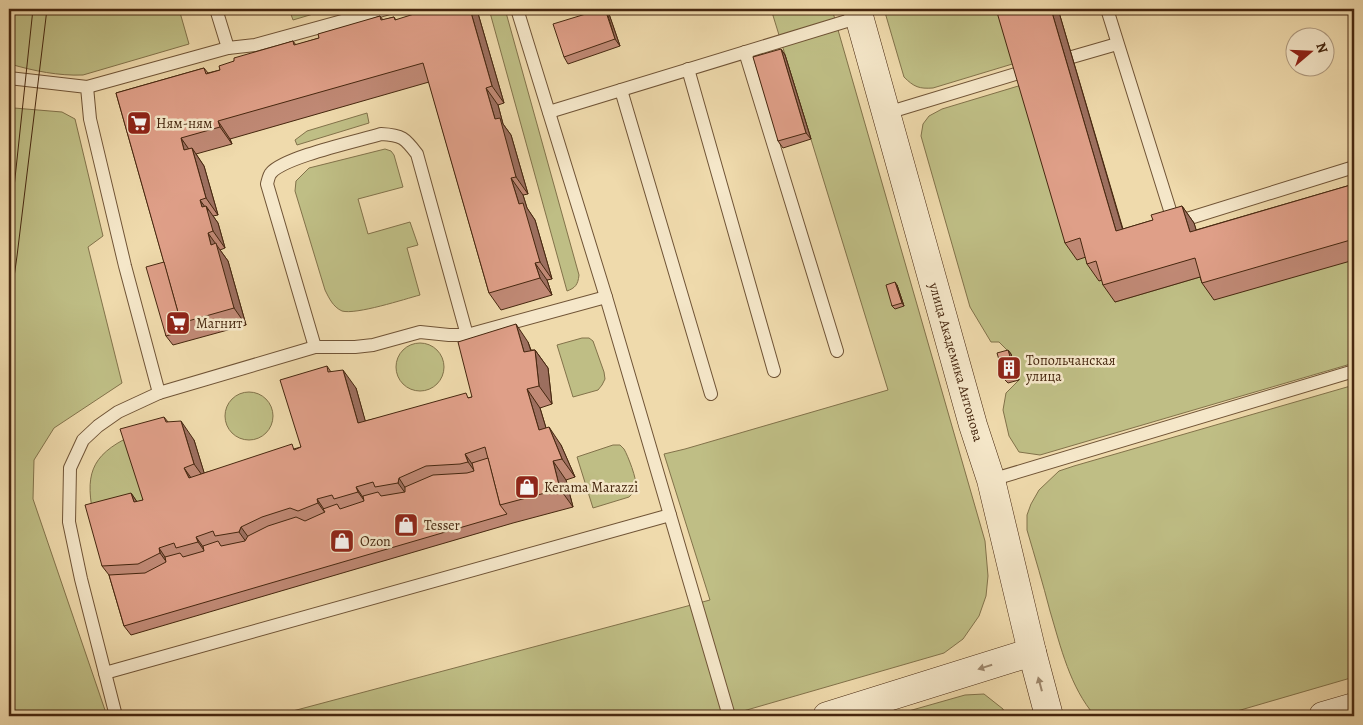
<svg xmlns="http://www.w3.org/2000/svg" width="1363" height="725" viewBox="0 0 1363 725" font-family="Alegreya,serif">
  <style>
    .green { fill: #bfbe85; stroke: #82724a }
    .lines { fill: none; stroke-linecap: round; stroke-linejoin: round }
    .service-casing { stroke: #705436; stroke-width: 14 }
    .secondary-casing { stroke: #46270f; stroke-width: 29 }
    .service { stroke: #f5e7c9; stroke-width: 12 }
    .secondary { stroke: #f5e7c9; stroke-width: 28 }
    .tram { stroke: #46270f; stroke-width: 1 }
    .wall { fill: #c08975; stroke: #46270f }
    .shaded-wall { fill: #9c6f5f; stroke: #46270f }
    .building { fill: #df9f88; stroke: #46270f }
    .oneway { fill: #9e876c }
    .labels { text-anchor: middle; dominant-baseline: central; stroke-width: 5; stroke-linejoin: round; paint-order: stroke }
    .poi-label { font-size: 14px; fill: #46270f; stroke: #f5e7c9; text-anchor: start }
    .street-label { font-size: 14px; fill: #46270f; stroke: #f5e7c9 }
  </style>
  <rect width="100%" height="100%" fill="#efdaac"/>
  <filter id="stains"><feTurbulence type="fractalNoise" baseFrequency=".004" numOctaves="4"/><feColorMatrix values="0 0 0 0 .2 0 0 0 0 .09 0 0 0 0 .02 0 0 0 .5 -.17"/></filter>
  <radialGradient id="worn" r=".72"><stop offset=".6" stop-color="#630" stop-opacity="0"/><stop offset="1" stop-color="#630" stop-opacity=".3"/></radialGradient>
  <g class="green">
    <path d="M11,9H179L189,44L83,75C59,76 34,71 10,64L9,62V27Z"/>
    <path d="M289,9H330L293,20Z"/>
    <path d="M489,9H505L579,275C578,285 575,288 567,291Z"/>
    <path d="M771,9H832L985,541L988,576L986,596L979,616L963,639L944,653L726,716H274L710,600L664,454L685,449L888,390Z"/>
    <path d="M884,9H1003L1019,62L933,88C919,89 914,87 904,77Z"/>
    <path d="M1025,84L1092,256L1108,278L1115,302L1207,275L1354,260V363L1040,455L1019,452L1009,436L1003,410L1006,393L1019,380L1011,354L999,342H991L970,307L921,136L923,124L929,116L942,109Z"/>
    <path d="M14,108L62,112L75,119L103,236L88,247L122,383L54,428L34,460L33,499L107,716H9V110Z"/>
    <path d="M367,113L369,123L297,145L295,140L307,131Z"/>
    <path d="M385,149L391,151L394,155L403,187L358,199L368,234L410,222L418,245L407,248L420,295C405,299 356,315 342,311C333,307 329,298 325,290L295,191L296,181L309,168Z"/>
    <path d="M582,338H589L593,341L604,372L605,379L602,385L598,390L573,397L557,345Z"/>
    <circle cx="420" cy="367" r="24"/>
    <path d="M1354,385V677L1220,716H1095C1070,687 1061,648 1050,611C1043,584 1035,557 1027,530V515L1031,504L1039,490L1059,471L1074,466Z"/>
    <circle cx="249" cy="416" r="24"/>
    <path d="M131,436L145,503L94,519C85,476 89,456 131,436Z"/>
    <path d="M613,445H620L624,449C628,456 637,479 636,487C635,491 632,494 629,497L593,508L577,457Z"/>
    <path d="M984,694L1003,709L1006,716H891L965,695Z"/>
  </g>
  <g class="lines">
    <defs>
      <g id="service">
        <path d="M517,9L606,297L729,716"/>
        <path d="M1107,9L1174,223L1354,167"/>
        <path d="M228,48L255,45L386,9"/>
        <path d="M745,52L837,351"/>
        <path d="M1072,57L1117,44"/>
        <path d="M688,69L774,371"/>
        <path d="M9,78L87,87L90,119L125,266L159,393L315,347L267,184C268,180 269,175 271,173C284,157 358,141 381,134C402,135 405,138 417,154L467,335L606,297"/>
        <path d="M87,87L228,48L216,9"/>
        <path d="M621,90L711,394"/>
        <path d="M549,112L860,17"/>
        <path d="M887,113L1022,72"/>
        <path d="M315,347H355L373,345L420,332L449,335H467"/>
        <path d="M991,480L1354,371"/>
        <path d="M105,673L670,515"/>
        <path d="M116,716L81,579L69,522L70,468L83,440L98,426L118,412L159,393"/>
      </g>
      <g id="secondary">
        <path d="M857,9L973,425L991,480L1032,652L1049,716"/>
        <path d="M827,716L1032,652"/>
        <path d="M1323,716L1354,707"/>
      </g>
    </defs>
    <use href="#service" class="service-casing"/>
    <use href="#secondary" class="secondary-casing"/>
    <use href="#service" class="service"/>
    <use href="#secondary" class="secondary"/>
    <g class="tram">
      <path d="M9,220L13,197L33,9"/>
      <path d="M9,313L17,256L47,9"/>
    </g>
  </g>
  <g class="wall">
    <path d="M606,9L609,14L620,46L568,64L564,57Z"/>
    <path d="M1058,9L1123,229L1153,220L1182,206L1194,223L1196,230L1354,184V260L1214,300L1202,283L1200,277L1115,302L1103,285L1102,280L1099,281L1087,264L1086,257L1077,260L1065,243Z"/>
    <path d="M477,10L504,103L498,105L503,124L511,135L528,194L523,195L527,208L535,220L552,279L547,280L552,295L501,310L489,293L429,82L230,139L232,144L196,154L204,166L218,215L213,216L218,223L225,248L220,250L228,261L246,325L173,345L166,336L164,262L116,93L204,68L208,73L220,70L234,61L293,41L296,45L319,38L380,16L383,20L394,17L396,20Z"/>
    <path d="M781,49L785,55L811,139L783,148L778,141Z"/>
    <path d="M897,285L904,306L895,309L892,306Z"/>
    <path d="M528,342L531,350H535L548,368L552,404L540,408L546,428L561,445L575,477L566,480L573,507L513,523L131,635L124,626L109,575L102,566L131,493L137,502L143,500L164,417L168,422L194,440L204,473L301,447L327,366L331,372L356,388L365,421L472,397Z"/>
    <path d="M1008,350L1011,354L1019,380L1008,383L1005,380Z"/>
  </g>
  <g class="shaded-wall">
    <path d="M470,9H476L477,10L504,103L492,86Z"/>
    <path d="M606,9L609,14L620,46L615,39Z"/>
    <path d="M1051,9H1058L1128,248L1116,231Z"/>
    <path d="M781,49L785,55L811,139L806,133Z"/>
    <path d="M486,88L498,105L503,124L511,135L528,194L516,177L495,119Z"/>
    <path d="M218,121L230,139L232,144L220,127Z"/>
    <path d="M181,138L193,155L184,150Z"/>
    <path d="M192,148L204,166L218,215L206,198Z"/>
    <path d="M511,178L523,195L527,208L535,220L552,279L540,262L519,204Z"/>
    <path d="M200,200L208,211L206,206L218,223L225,248L213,231L202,207Z"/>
    <path d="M1182,206L1194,223L1202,249L1190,232Z"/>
    <path d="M208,233L228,261L246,325L234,308L211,245Z"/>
    <path d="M535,263L547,280L552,295L540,278Z"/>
    <path d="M895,282L897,285L904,306L902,303Z"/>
    <path d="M516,324L528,342L537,370L524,352Z"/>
    <path d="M535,350L548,368L552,404L539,386Z"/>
    <path d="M1008,350L1011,354L1019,380L1016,376Z"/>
    <path d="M343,370L356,388L371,441L358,423Z"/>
    <path d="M527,389L540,408L552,448L539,430Z"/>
    <path d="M181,421L194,440L207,482L194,464Z"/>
    <path d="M549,427L561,445L575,477L562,459Z"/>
    <path d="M465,454L478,472L481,480L468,462Z"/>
    <path d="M553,461L566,480L573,507L560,489Z"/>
    <path d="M184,468L197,486L189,478Z"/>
    <path d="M399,478L411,497V501L398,483Z"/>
    <path d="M356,487L369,506L371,510L358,492Z"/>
    <path d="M131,493L144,512L134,502Z"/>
    <path d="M317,499L330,518L331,521L318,503Z"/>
    <path d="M241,527L254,545L252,550L239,532Z"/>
    <path d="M196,537L209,555L211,560L198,542Z"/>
    <path d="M159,548L171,566L173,571L160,553Z"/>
  </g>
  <g class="building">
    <path d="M412,9H470L492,86L486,88L495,119L500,118L516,177L511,178L519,204L523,203L540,262L535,263L540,278L489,293L423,63L218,121L220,127L181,138L184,150L192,148L206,198L200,200L202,207L206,206L213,231L208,233L211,245L216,243L234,308L181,323L116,93L204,68L206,74L220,70L219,66L234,61V58L293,41L294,45L319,38L318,34L380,16L381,20L394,17L395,20L414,14Z"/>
    <path d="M602,9H605L615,39L564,57L553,24Z"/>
    <path d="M996,9H1051L1116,231L1153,220L1151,215L1182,206L1190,232L1354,184V239L1202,283L1195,258L1103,285L1096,261L1087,264L1080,238L1065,243Z"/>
    <path d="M781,49L806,133L778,141L753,57Z"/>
    <path d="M164,262L181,323L187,330L166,336L146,267Z"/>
    <path d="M895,282L902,303L892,306L886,285Z"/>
    <path d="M516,324L524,352L535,350L539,386L527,389L539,430L549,427L562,459L553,461L560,489L500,505L485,447L465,454L468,462L460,464L426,466L399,478L398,483L375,487L373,482L356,487L358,492L334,499L332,495L317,499L318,503L298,511L290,508L262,517L241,527L239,532L215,536L213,531L196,537L198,542L176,548L174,543L159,548L160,553L138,564L102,566L85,505L131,493L134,502L143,500L120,429L164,417L166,422L181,421L194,464L184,468L189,478L292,444L294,450L301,447L280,380L327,366L328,372L343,370L358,423L466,393L468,398L472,397L458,342Z"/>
    <path d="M1008,350L1016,376L1005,380L997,353Z"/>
    <path d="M488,458L500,505L507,514L124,626L109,575L145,573L166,562L165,557L180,553L183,557L204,551L203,546L218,541L221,546L245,541L248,536L268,526L296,517L305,521L325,512L323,509L337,504L340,509L364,501L363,496L378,492L381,496L405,492V487L433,475L467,473L474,471L472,463Z"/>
  </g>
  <defs><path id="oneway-solid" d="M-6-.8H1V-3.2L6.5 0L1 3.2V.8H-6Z" transform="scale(1.25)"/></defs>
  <g class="oneway">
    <use href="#oneway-solid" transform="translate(985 667) rotate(163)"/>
    <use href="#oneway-solid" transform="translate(1040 684) rotate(-105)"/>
  </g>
  <defs>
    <symbol id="supermarket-square" viewBox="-11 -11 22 22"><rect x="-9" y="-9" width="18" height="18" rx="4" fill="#8f2418" stroke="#f5e7c9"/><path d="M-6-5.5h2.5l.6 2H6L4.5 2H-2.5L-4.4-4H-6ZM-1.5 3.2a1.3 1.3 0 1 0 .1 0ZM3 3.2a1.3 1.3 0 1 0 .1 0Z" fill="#fff"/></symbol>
    <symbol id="building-square" viewBox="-11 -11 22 22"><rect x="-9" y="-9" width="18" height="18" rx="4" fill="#8f2418" stroke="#f5e7c9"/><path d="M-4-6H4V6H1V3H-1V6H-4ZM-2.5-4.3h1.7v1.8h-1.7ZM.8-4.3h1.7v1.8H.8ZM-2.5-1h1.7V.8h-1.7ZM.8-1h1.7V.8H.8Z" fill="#fff"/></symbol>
    <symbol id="shop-square" viewBox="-11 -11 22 22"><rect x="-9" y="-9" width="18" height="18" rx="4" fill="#8f2418" stroke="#f5e7c9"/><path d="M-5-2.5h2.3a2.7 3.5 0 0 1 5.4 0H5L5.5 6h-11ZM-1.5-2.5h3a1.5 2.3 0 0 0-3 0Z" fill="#fff"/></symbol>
  </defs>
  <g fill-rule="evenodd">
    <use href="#supermarket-square" x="125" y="109" width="28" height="28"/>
    <use href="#supermarket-square" x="164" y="309" width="28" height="28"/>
    <use href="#building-square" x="995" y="354" width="28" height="28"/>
    <use href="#shop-square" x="513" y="473" width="28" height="28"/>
    <use href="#shop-square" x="392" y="511" width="28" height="28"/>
    <use href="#shop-square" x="328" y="527" width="28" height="28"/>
  </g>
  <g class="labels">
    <g class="poi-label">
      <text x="156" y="123">Ням-ням</text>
      <text x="196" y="323">Магнит</text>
      <text x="1026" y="360">Топольчанская<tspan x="1026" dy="16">улица</tspan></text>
      <text x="544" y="487">Kerama Marazzi</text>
      <text x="424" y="525">Tesser</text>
      <text x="360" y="541">Ozon</text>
    </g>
    <g class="street-label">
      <text transform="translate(956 362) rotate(74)">улица Академика Антонова</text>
    </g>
  </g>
  <rect width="1363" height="725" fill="none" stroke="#efdaac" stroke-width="30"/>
  <rect x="10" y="10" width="1343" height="705" fill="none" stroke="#46270f" stroke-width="2.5"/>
  <rect x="15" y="15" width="1333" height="695" fill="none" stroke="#46270f"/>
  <g transform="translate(1310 52) rotate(71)"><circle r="24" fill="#f5e7c9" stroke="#af9a7f"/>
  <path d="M0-4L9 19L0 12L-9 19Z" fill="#8f2418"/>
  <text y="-8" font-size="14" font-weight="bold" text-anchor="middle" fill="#46270f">N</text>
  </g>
  <rect width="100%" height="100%" filter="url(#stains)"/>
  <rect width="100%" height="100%" fill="url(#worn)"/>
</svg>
